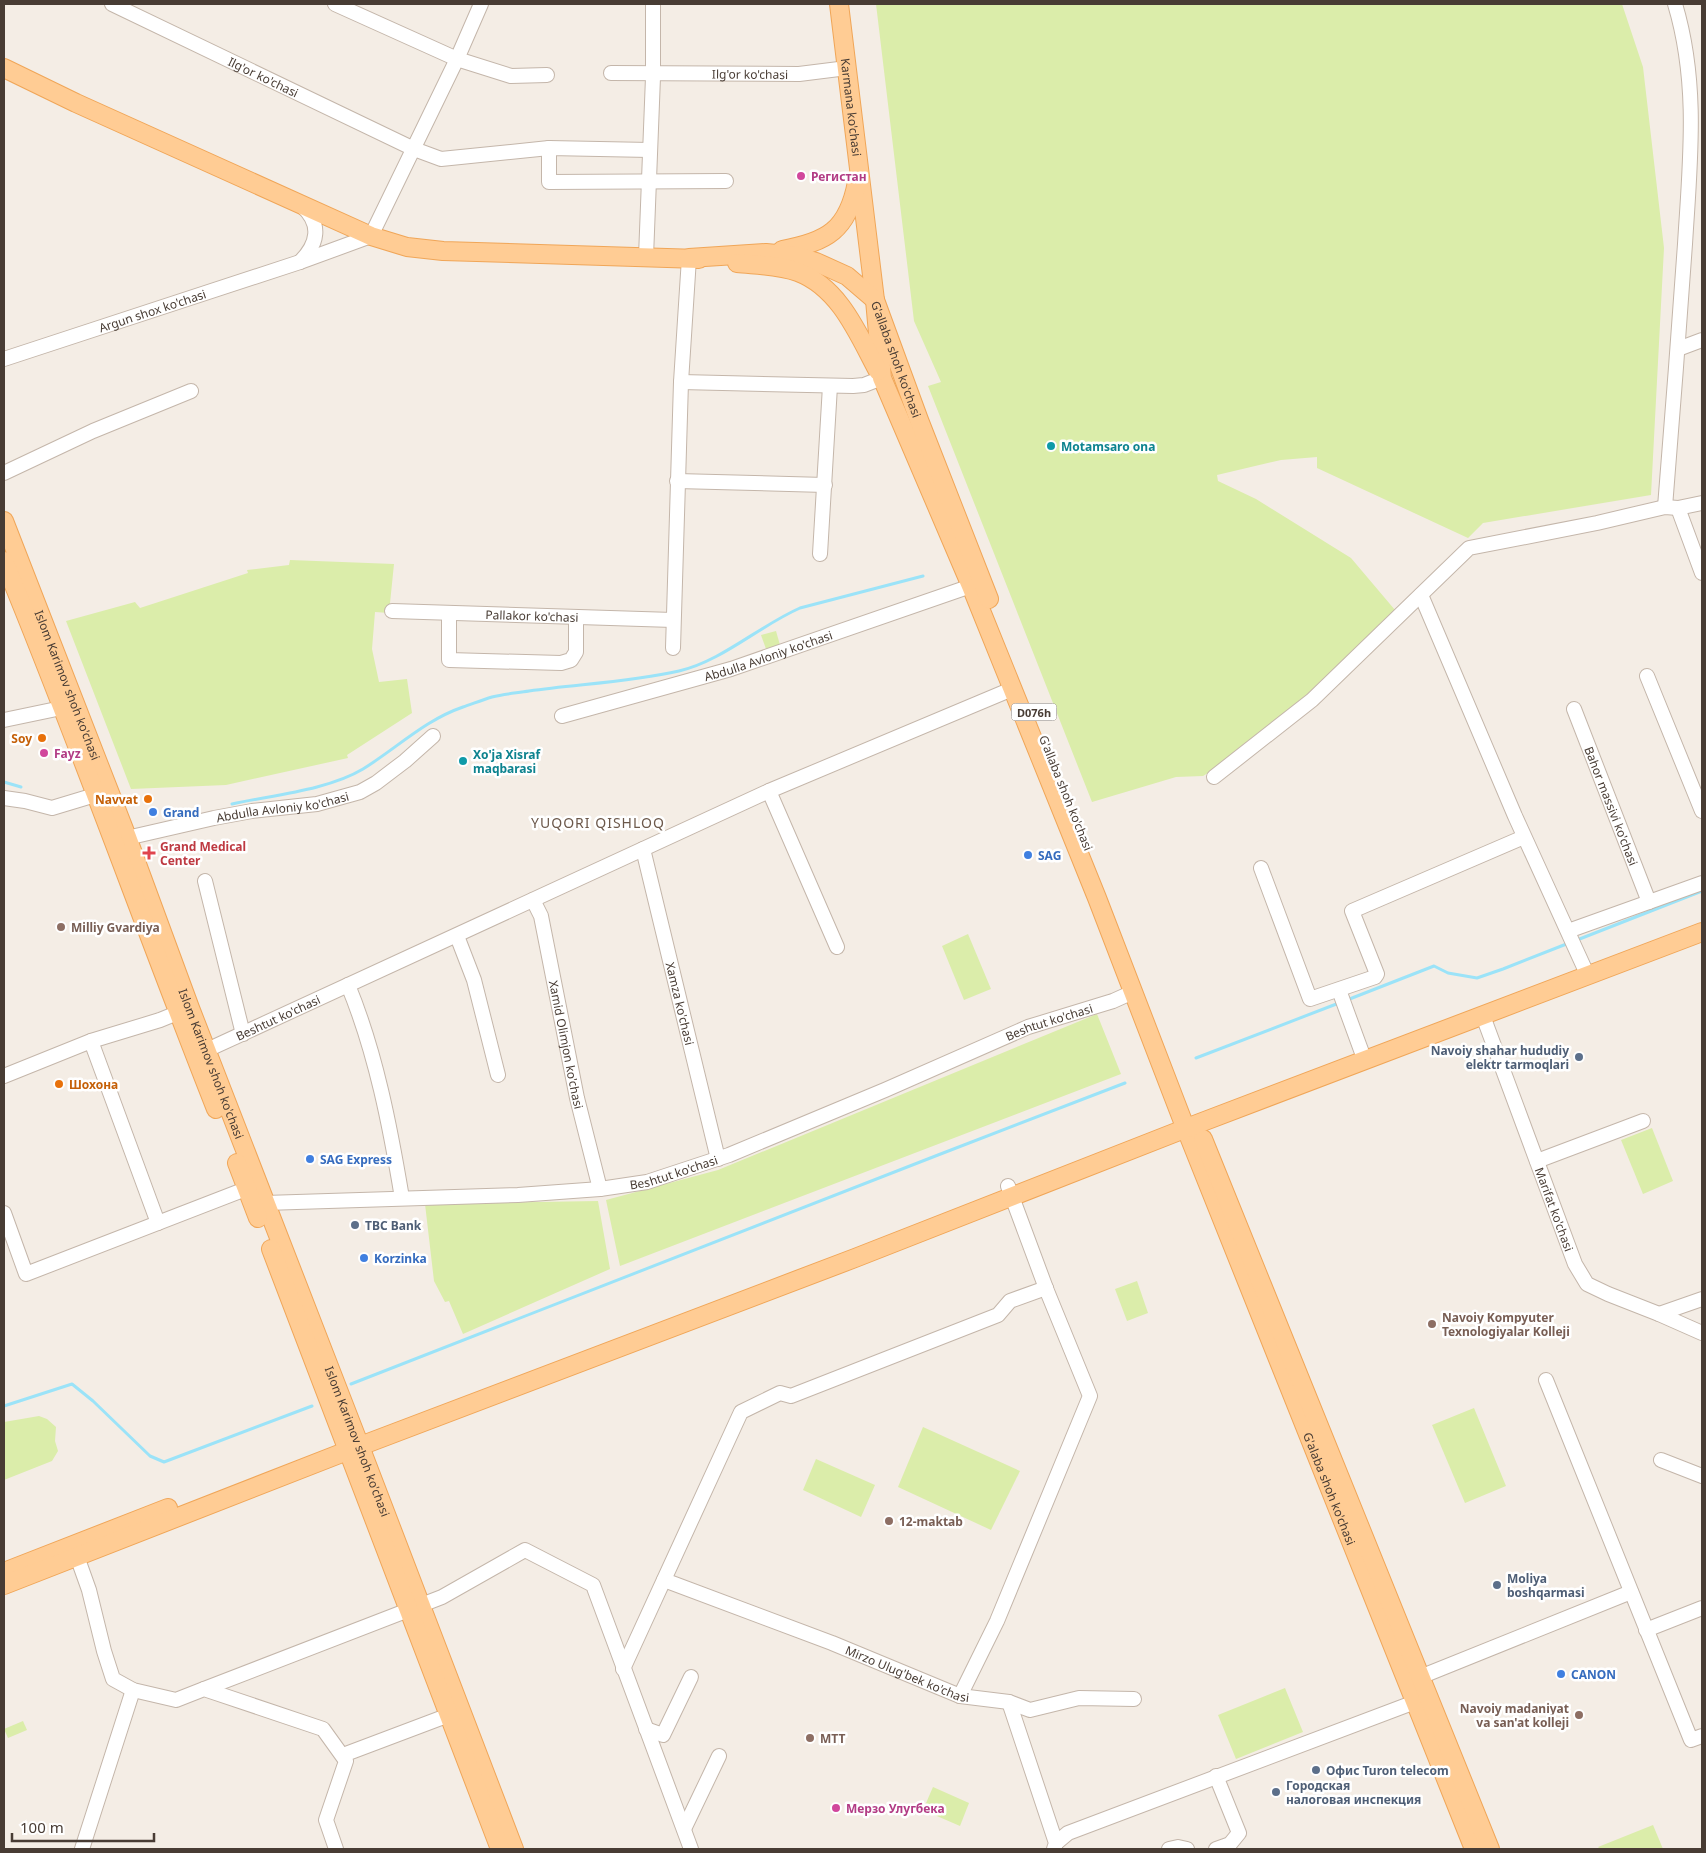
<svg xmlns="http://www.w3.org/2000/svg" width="1706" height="1853" viewBox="0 0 1706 1853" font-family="'Noto Sans',sans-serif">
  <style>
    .green { fill: #dbedaa }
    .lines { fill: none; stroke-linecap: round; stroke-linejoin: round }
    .stream { stroke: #9be3f8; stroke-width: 3 }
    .minor-casing { stroke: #c4b6aa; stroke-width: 16 }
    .major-casing { stroke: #f0a658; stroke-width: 20 }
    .minor { stroke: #fff; stroke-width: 14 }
    .major { stroke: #ffcc94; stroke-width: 18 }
    .hotel-dot { fill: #d1479c; stroke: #fff; stroke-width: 2 }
    .culture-dot { fill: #0f9aa8; stroke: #fff; stroke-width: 2 }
    .food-dot { fill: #e8710a; stroke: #fff; stroke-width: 2 }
    .shop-dot { fill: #3f7fe0; stroke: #fff; stroke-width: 2 }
    .health-dot { fill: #e0444e; stroke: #fff; stroke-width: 2 }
    .education-dot { fill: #8d6e63; stroke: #fff; stroke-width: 2 }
    .service-dot { fill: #5c6f8a; stroke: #fff; stroke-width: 2 }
    .labels { text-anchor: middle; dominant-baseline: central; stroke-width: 5; stroke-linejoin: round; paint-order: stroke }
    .shield { fill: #fff; stroke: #7f7671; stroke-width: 1 }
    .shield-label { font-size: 11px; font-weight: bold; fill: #483c34 }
    .street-label { font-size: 12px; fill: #483c34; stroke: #fff }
    .hotel-label { font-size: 12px; font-weight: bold; fill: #b23c85; stroke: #fff; text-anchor: start }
    .culture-label { font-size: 12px; font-weight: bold; fill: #0d838f; stroke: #fff; text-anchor: start }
    .food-label { font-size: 12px; font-weight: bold; fill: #c56008; stroke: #fff; text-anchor: end }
    .shop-label { font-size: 12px; font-weight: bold; fill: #366cbe; stroke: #fff; text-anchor: start }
    .health-label { font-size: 12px; font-weight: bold; fill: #be3a42; stroke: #fff; text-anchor: start }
    .education-label { font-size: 12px; font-weight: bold; fill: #785e54; stroke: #fff; text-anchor: start }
    .service-label { font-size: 12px; font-weight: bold; fill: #4e5e75; stroke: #fff; text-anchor: start }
    .neighbourhood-label { font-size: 14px; letter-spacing: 1px; fill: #6c584a; stroke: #fff }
  </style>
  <rect width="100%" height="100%" fill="#f4ede5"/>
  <g class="green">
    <path d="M876,4H1622L1643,67L1664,248L1651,495L1483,523L1468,538L1317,468V457L1281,460L1217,475L1218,481L1256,499L1351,558L1395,610L1304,704L1218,767L1203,776L1176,777L1092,802L928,386L941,382L914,321Z"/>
    <path d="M290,560L394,564L389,613L375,612L372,649L379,682L407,679L412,713L347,755L348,758L226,785L131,789L66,621L135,602L140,608L248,573L247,570L289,565Z"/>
    <path d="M776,631L780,645L766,649L761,635Z"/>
    <path d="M968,934L991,989L964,1000L942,946Z"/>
    <path d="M1097,1014L1121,1074L620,1266L606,1200L718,1170Z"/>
    <path d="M1652,1128L1673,1181L1643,1194L1621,1140Z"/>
    <path d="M598,1201L610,1269L463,1334L449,1301L445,1302L434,1281L425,1204Z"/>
    <path d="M1137,1281L1148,1313L1127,1321L1115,1289Z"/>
    <path d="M1474,1408L1506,1486L1465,1503L1432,1425Z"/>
    <path d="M39,1416L47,1419L56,1427L55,1441L58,1451L52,1461L4,1480V1422Z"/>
    <path d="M923,1427L1020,1471L991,1530L898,1487Z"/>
    <path d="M816,1459L875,1485L861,1517L803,1490Z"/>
    <path d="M1285,1688L1303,1732L1236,1759L1218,1715Z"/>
    <path d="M23,1721L27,1730L8,1738L4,1729Z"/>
    <path d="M933,1787L969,1803L960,1826L923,1810Z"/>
    <path d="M1653,1825L1663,1849H1600L1598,1847Z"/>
  </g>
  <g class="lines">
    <g class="stream">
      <path d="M4,782L21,787"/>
      <path d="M232,804C273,795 328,790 363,769C397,748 425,720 463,707C472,704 482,700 492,697C504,694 517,693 529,691C579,684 630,682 679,671C722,661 759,626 800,608L923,576"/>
      <path d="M1577,940L1702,891"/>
      <path d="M1347,1000L1434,966L1448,973L1477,978L1503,969L1569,943"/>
      <path d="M1196,1058L1339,1003"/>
      <path d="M351,1384L938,1155L1125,1083"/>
      <path d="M4,1406L72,1384L93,1401L150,1456L164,1462L312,1406"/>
    </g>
    <defs>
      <g id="minor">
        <path id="s1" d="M112,4L414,149L441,159L549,148L650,150"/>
        <path d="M335,4L457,59L511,76L547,75"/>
        <path id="s2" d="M611,73L799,74L847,68"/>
        <path d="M549,148V182L726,181"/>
        <path d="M646,257L653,77V4"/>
        <path d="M300,262C318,244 322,224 302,206"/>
        <path d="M1678,349L1702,340"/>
        <path id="s3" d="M4,359L300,262L371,236L457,59L481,4"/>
        <path d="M681,382L853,386L864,385L882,378"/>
        <path d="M4,473L93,431L191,391"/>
        <path d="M677,481L825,485"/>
        <path d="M1665,507C1672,419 1679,332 1685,244C1690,162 1699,84 1675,4"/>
        <path d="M1678,508L1702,573"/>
        <path d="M820,554L830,386"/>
        <path d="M1421,595L1515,816L1588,976"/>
        <path id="s4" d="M392,611L673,620"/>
        <path d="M449,613V660L561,663L571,660L576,652V617"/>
        <path d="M673,648L681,382L689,258"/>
        <path d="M1647,676L1702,811"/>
        <path id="s5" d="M1574,709L1649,902"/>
        <path id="s6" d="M562,716L731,669L971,586"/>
        <path d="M4,720L71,706"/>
        <path d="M1214,777L1312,700L1469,548L1597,523L1665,507L1678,508L1702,503"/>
        <path d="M769,791L837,947"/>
        <path d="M4,798L25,801L52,808L105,792"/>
        <path id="s7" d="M118,840L214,818L252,811L317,804L360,792L376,783L405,761L433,736"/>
        <path id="s8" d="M643,849L718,1159"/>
        <path d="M1261,868L1310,999L1375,977L1377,974L1352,911L1524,837"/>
        <path d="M205,881L243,1034"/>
        <path id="s9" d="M533,900L541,916L577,1098L600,1189"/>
        <path d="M1568,931L1702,883"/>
        <path d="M457,936L474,980L498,1075"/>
        <path d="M348,985C376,1053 390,1126 402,1198"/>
        <path d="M1339,990L1365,1061"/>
        <path id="s10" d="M1483,1016L1575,1264L1587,1284L1608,1294L1659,1314L1702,1333"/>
        <path d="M91,1041L158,1223"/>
        <path id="s11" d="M207,1050L769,791L1012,689"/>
        <path d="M4,1076L91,1041L160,1020L187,1009"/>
        <path d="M1537,1161L1643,1121"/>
        <path id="s12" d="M265,1203L518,1195L600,1189L647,1182L729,1155L885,1090L1028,1027L1113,1001L1133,992"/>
        <path d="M4,1213L26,1274L256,1185"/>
        <path d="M1659,1314L1702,1299"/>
        <path d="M1546,1380L1691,1740L1702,1736"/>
        <path d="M1661,1460L1702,1476"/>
        <path d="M74,1548L89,1590L104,1651L113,1679L133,1690L176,1700L204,1689L323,1729L346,1761L326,1820L336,1849"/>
        <path id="s13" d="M664,1580L832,1643L960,1696L1009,1702L1030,1710L1079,1698L1134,1699"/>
        <path d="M1646,1630L1702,1608"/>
        <path d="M623,1669L741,1412L780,1393L791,1396L998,1315L1010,1301L1046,1288"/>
        <path d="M1420,1677L1631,1592"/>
        <path d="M204,1689L442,1597L525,1550L593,1585L691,1849"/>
        <path d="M960,1696L997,1621L1090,1396L1047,1291L1008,1186"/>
        <path d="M1009,1702L1056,1843L1054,1849"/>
        <path d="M646,1729L663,1735L691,1677"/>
        <path d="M343,1755L457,1712"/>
        <path d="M1216,1776L1239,1833L1230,1844L1216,1849"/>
        <path d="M684,1829L719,1756"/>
        <path d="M1056,1843L1068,1833L1415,1702"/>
        <path d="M82,1849L133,1690"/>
        <path d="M1169,1849L1178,1847L1187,1849"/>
      </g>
      <g id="major">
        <path id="s14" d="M839,4L875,300L882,378L971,586L1097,898L1182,1119L1474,1849"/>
        <path d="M4,68L76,103L371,236L407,247L443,251L699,259"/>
        <path d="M782,250C827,242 848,230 857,182"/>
        <path id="s15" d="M689,258L766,253L797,256L816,262L847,276L875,300L919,420L989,599"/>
        <path d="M737,263C757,265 779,265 798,272C840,288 858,334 878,371"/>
        <path id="s16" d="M4,521L127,837L190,1008L356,1436L514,1849"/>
        <path d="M4,561C79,742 144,927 216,1109"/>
        <path d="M1203,1139L1490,1849"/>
        <path d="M237,1163L258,1218"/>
        <path d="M271,1249L500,1849"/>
        <path d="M4,1572L168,1508"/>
        <path d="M4,1585L347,1451L855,1258L1197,1124L1702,932"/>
      </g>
    </defs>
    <use href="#minor" class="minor-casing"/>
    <use href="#major" class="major-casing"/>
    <use href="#minor" class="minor"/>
    <use href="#major" class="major"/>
  </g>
  <g class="hotel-dot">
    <circle cx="801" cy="176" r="5"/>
    <circle cx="44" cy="753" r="5"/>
    <circle cx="836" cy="1808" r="5"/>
  </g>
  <g class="culture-dot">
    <circle cx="1051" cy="446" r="5"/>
    <circle cx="463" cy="761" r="5"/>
  </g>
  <g class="food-dot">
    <circle cx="42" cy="738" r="5"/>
    <circle cx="148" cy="799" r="5"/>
    <circle cx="59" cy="1084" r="5"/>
  </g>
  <g class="shop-dot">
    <circle cx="153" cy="812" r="5"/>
    <circle cx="1028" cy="855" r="5"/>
    <circle cx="310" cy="1159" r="5"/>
    <circle cx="364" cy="1258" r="5"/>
    <circle cx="1561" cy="1674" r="5"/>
  </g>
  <path class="health-dot" d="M146.5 845.5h5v5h5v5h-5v5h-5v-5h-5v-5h5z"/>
  <g class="education-dot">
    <circle cx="61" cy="927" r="5"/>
    <circle cx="1432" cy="1324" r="5"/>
    <circle cx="889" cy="1521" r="5"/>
    <circle cx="1579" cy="1715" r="5"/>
    <circle cx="810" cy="1738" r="5"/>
  </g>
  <g class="service-dot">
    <circle cx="1579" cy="1057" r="5"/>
    <circle cx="355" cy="1225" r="5"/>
    <circle cx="1497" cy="1585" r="5"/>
    <circle cx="1316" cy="1770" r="5"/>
    <circle cx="1276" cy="1792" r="5"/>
  </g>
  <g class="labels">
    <rect class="shield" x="1011.5" y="703.5" width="45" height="17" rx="4"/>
    <g class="shield-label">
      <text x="1034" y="712">D076h</text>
    </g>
    <g class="street-label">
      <text stroke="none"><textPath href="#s2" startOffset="139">Ilg'or ko'chasi</textPath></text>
      <text stroke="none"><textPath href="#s1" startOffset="168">Ilg'or ko'chasi</textPath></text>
      <text stroke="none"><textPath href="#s14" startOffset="104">Karmana ko'chasi</textPath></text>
      <text stroke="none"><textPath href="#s3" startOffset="156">Argun shox ko'chasi</textPath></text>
      <text stroke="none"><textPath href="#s15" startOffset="262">G'allaba shoh ko'chasi</textPath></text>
      <text stroke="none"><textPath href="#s4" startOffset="140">Pallakor ko'chasi</textPath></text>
      <text stroke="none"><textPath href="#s6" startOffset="215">Abdulla Avloniy ko'chasi</textPath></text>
      <text stroke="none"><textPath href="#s16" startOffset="176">Islom Karimov shoh ko'chasi</textPath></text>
      <text transform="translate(1066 793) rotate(68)">G'allaba shoh ko'chasi</text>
      <text stroke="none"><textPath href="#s5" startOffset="104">Bahor massivi ko'chasi</textPath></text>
      <text stroke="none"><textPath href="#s7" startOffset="168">Abdulla Avloniy ko'chasi</textPath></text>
      <text stroke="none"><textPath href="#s8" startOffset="159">Xamza ko'chasi</textPath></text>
      <text stroke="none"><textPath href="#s11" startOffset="78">Beshtut ko'chasi</textPath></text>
      <text stroke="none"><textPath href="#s12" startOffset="816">Beshtut ko'chasi</textPath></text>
      <text stroke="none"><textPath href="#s9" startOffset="149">Xamid Olimjon ko'chasi</textPath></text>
      <text stroke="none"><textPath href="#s16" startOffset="581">Islom Karimov shoh ko'chasi</textPath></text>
      <text stroke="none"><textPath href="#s12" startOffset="411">Beshtut ko'chasi</textPath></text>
      <text stroke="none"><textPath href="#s10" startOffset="206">Marifat ko'chasi</textPath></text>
      <text stroke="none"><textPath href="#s16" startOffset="986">Islom Karimov shoh ko'chasi</textPath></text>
      <text stroke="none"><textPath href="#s14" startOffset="1574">G'alaba shoh ko'chasi</textPath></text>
      <text stroke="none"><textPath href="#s13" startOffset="261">Mirzo Ulug'bek ko'chasi</textPath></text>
    </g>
    <g class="hotel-label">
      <text x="811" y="176">Регистан</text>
      <text x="54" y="753">Fayz</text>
      <text x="846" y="1808">Мерзо Улугбека</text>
    </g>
    <g class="culture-label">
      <text x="1061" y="446">Motamsaro ona</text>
      <text x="473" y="754">Xo'ja Xisraf<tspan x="473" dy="14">maqbarasi</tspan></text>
    </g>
    <g class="food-label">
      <text x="32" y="738">Soy</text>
      <text x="138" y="799">Navvat</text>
      <text x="69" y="1084" text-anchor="start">Шохона</text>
    </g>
    <g class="shop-label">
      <text x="163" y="812">Grand</text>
      <text x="1038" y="855">SAG</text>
      <text x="320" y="1159">SAG Express</text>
      <text x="374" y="1258">Korzinka</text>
      <text x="1571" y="1674">CANON</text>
    </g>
    <g class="health-label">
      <text x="160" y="846">Grand Medical<tspan x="160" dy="14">Center</tspan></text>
    </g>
    <g class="education-label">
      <text x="71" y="927">Milliy Gvardiya</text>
      <text x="1442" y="1317">Navoiy Kompyuter<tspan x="1442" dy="14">Texnologiyalar Kolleji</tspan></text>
      <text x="899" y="1521">12-maktab</text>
      <text x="1569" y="1708" text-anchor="end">Navoiy madaniyat<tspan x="1569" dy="14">va san'at kolleji</tspan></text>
      <text x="820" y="1738">MTT</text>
    </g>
    <g class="service-label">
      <text x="1569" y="1050" text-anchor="end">Navoiy shahar hududiy<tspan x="1569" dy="14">elektr tarmoqlari</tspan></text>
      <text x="365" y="1225">TBC Bank</text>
      <text x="1507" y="1578">Moliya<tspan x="1507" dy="14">boshqarmasi</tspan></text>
      <text x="1326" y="1770">Офис Turon telecom</text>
      <text x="1286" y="1785">Городская<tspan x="1286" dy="14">налоговая инспекция</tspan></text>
    </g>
    <g class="neighbourhood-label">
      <text x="598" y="822">YUQORI QISHLOQ</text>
    </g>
  </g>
  <rect width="1706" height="1853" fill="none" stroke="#483c34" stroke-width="10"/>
  <path d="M12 1833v8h142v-8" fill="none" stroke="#483c34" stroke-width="2.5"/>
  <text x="20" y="1833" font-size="15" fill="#483c34" stroke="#ffffff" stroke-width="4" paint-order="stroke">100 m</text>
</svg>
